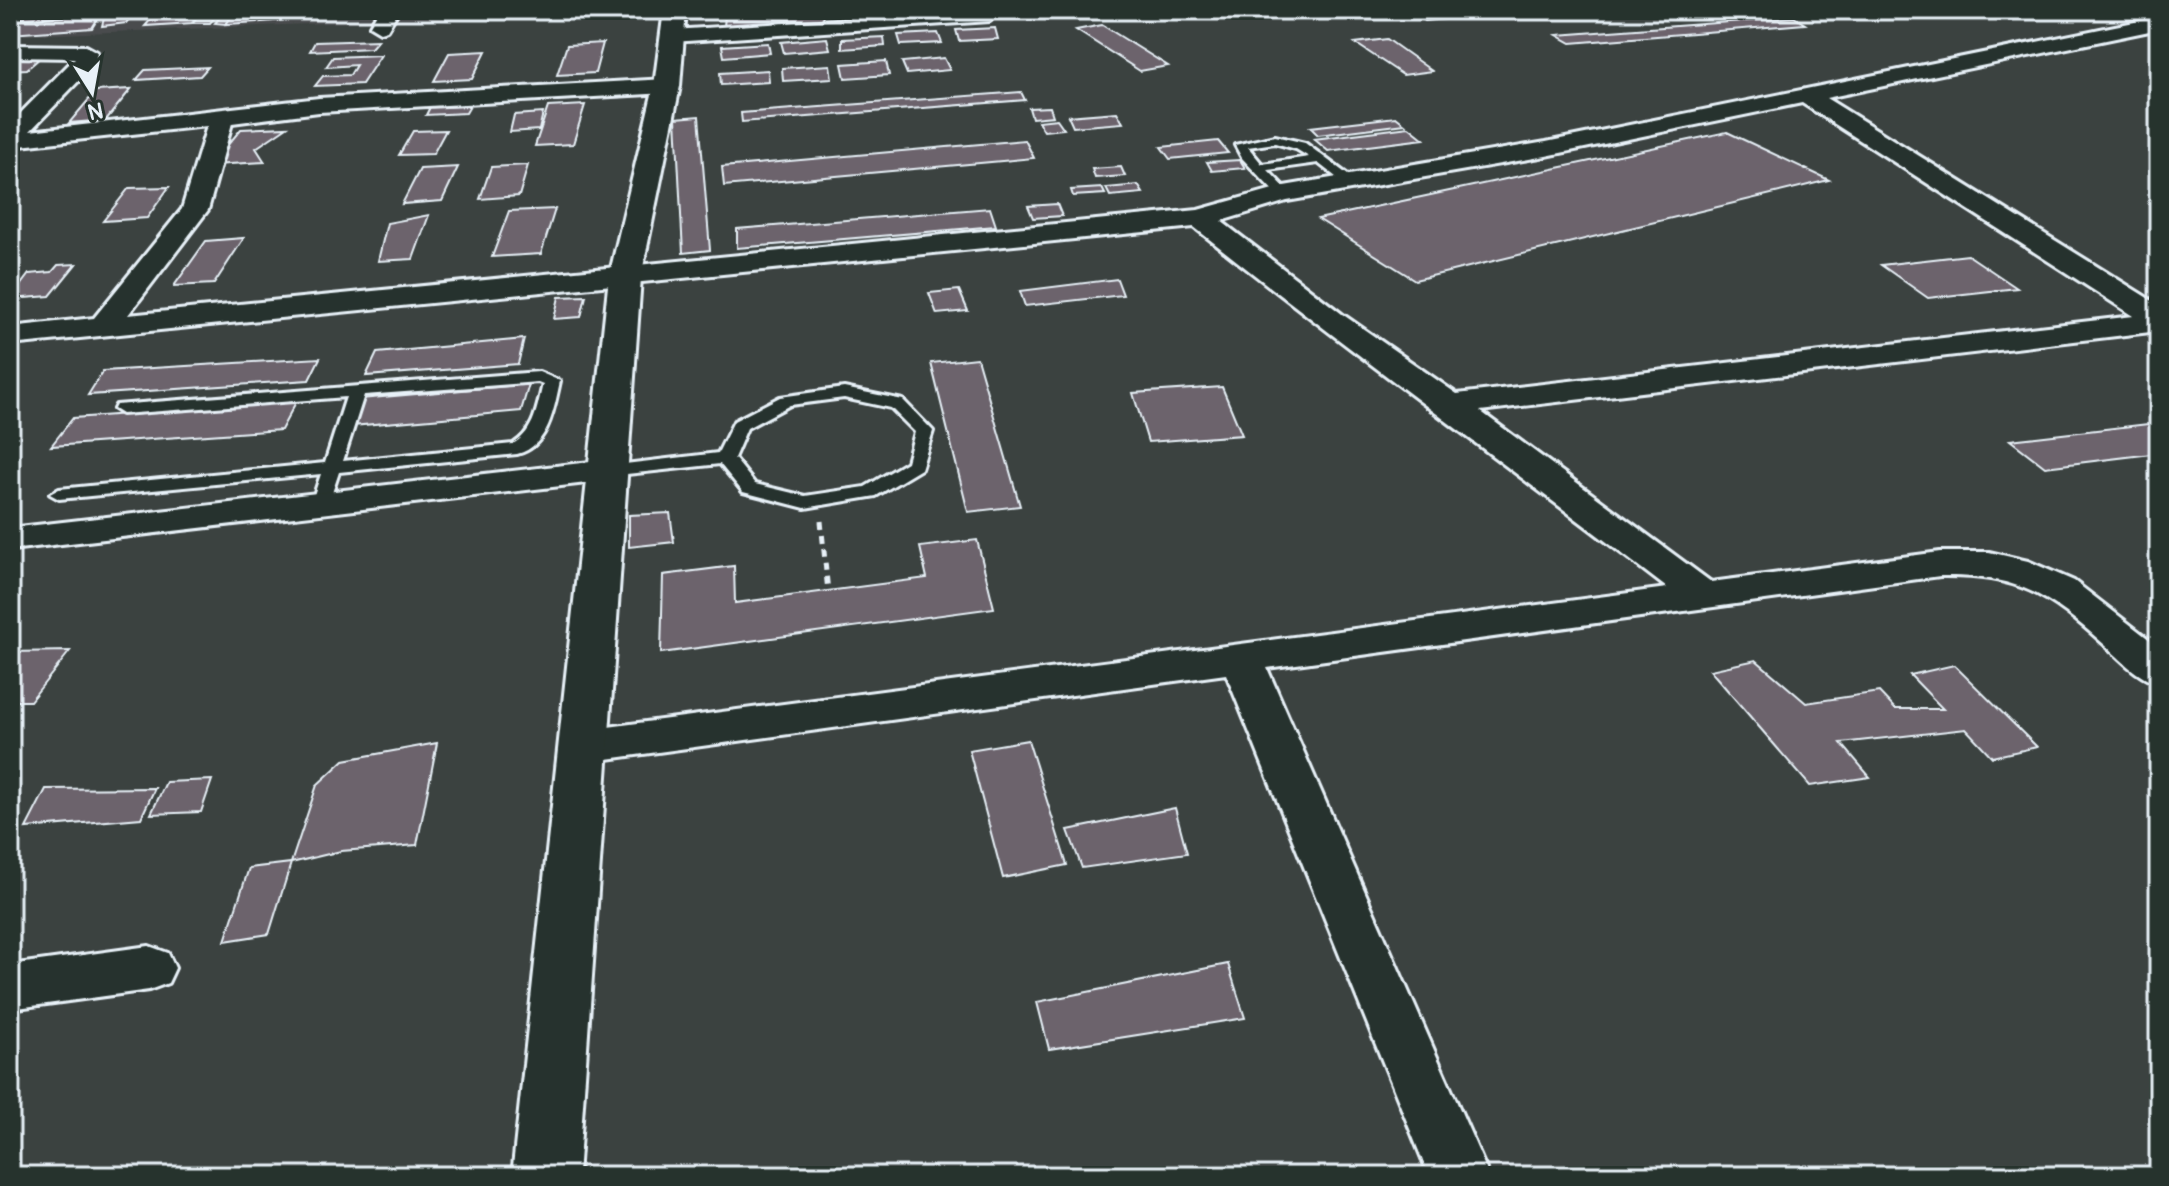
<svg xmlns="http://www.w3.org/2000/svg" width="2169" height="1186" viewBox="0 0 2169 1186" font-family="Pangolin,sans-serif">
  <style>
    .built { fill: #4a4c4d }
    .building { fill: #6c646c; stroke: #e8f1f8; stroke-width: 2 }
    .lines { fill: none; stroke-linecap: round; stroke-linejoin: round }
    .lane-casing { stroke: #e8f1f8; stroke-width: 6 }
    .street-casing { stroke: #e8f1f8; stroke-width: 6 }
    .secondary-casing { stroke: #e8f1f8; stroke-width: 6 }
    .path { stroke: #e8f1f8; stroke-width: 5; stroke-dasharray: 8 6; stroke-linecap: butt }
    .lane { fill: #26332d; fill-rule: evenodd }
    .street { fill: #26332d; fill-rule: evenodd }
    .secondary { fill: #26332d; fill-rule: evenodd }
  </style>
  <rect width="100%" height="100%" fill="#3b4240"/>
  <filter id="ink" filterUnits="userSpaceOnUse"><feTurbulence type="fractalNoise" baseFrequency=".0125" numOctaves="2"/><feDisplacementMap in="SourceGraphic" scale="16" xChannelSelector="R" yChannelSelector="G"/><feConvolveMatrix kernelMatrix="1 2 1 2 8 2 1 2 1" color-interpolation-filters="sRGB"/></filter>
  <g filter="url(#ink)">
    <path class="built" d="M10,10H658L10,36Z"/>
    <g class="building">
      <path d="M10,10H98L94,14L10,19Z"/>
      <path d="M136,10L126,23L102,26L105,14Z"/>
      <path d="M159,10H202L192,23L145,26Z"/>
      <path d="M203,10H221L210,23H192Z"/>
      <path d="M226,10H237L226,24L215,23Z"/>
      <path d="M237,10H266L257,22L226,24Z"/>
      <path d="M270,10H302L297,19L261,22Z"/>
      <path d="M589,10H644V17L588,20Z"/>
      <path d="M822,10L823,22L724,27L725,15Z"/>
      <path d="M847,10H946L948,13L850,20Z"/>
      <path d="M1409,10H1433L1446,19L1425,21Z"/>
      <path d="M100,15L92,28L10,34V20Z"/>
      <path d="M1794,17L1805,24L1571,43L1557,35Z"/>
      <path d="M1102,25L1168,66L1140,71L1076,30Z"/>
      <path d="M995,28L998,39L959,41L956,30Z"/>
      <path d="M938,33L942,43L901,45L898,35Z"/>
      <path d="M884,37L885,46L842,49V39Z"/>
      <path d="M827,38L830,49L784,53L781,42Z"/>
      <path d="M1387,39L1432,71L1403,75L1355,43Z"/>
      <path d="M378,40L371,48L310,51L315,42Z"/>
      <path d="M603,43L595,73L557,75L567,45Z"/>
      <path d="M768,43L770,53L724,57L722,46Z"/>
      <path d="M486,51L472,79L434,81L449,53Z"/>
      <path d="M381,55L362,84L315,86L323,76L350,75L356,65L326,67L333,57Z"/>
      <path d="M40,58L27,69L10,70V59Z"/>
      <path d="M944,58L950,70L907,74L902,62Z"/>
      <path d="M886,61L889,75L845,78L842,64Z"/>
      <path d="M830,65L832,78L783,81L782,68Z"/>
      <path d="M208,67L200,76L136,80L145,70Z"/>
      <path d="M768,70L769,82L721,85L720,73Z"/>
      <path d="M131,89L106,120L69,123L96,91Z"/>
      <path d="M1021,92L1025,100L742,122L741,113Z"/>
      <path d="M585,105L573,144L535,146L548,107Z"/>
      <path d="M470,106L466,113L426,115L430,107Z"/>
      <path d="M1050,107L1053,116L1032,118L1029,108Z"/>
      <path d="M1117,112L1123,123L1073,127L1068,116Z"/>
      <path d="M543,113L539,130L510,132L514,115Z"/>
      <path d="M699,116L710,250L683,253L676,118Z"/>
      <path d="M1396,117L1405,124L1318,135L1310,127Z"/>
      <path d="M1057,119L1064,129L1044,131L1038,121Z"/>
      <path d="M287,127L256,148L265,162L211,165L241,129Z"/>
      <path d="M1409,127L1424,139L1328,151L1314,139Z"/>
      <path d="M446,130L433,154L399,155L413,131Z"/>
      <path d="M1727,132L1829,180L1415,280L1318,219Z"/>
      <path d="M1025,140L1034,158L724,186L722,167Z"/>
      <path d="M1218,141L1228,153L1170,159L1161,147Z"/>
      <path d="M1240,160L1245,168L1212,171L1207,162Z"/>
      <path d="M528,165L519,196L480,199L491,167Z"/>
      <path d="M458,167L442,201L402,204L420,169Z"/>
      <path d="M1121,167L1125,176L1095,178L1092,169Z"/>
      <path d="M1138,185L1143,193L1110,196L1106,188Z"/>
      <path d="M169,187L147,218L103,221L129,188Z"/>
      <path d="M1102,188L1105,194L1073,196L1071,190Z"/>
      <path d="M1057,204L1062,216L1033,218L1028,206Z"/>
      <path d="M990,208L996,226L737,248V229Z"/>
      <path d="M555,209L541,254L492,257L509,211Z"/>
      <path d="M429,215L413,259L378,261L387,223Z"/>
      <path d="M244,238L214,284L174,286L206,241Z"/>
      <path d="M1968,255L2017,288L1928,298L1881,265Z"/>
      <path d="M76,264L50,296L10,299L29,274L52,272L58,265Z"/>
      <path d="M1117,279L1123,295L1025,306L1020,291Z"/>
      <path d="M959,290L968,311L937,314L929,293Z"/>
      <path d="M586,296L581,317L554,319L559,297Z"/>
      <path d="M524,339L518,364L366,376L377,353Z"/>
      <path d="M320,358L309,380L88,395L103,371Z"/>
      <path d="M977,358L1020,506L968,512L931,363Z"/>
      <path d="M529,384L521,411L351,426L360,399Z"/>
      <path d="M1222,387L1242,435L1148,442L1133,393Z"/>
      <path d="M296,402L281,430L51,446L73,418Z"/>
      <path d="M2148,424L2159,433V453L2045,467L2010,440Z"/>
      <path d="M670,513L674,542L629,547V515Z"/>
      <path d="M977,540L994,608L661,653L663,575L734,566L735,603L927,578L920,547Z"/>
      <path d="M70,651L30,701H10V652Z"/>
      <path d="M1756,660L1806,703L1879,692L1895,709H1943L1910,675L1954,665L2037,747L1992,757L1966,729L1841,743L1870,777L1810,786L1710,670Z"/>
      <path d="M1028,740L1067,865L1003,878L969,750Z"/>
      <path d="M437,743L417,845L341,851L291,863L317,785L344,760Z"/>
      <path d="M212,780L201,812L151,814L166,782Z"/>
      <path d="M155,788L141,818L26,828L46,789Z"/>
      <path d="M1175,808L1187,853L1082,868L1068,830Z"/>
      <path d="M291,863L269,934L225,941L249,868Z"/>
      <path d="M1228,964L1245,1018L1049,1049L1037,1002Z"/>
      <path d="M241,1172L239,1176H146Z"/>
    </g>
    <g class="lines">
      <defs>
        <g id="lane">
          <path d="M1275,136L1305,143L1356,181L1345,184L1318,163L1268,170L1291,194L1279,197L1242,158L1235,145ZM1275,143L1296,149L1309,157L1262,164L1248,147Z"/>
          <path d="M539,372L560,381C554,408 549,446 517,454L339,472L327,508H313L311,504L321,474L59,499L50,494L59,489L325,463L346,397L122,414L114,409L116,405ZM538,382L543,384C537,407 535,431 513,444L343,461L364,395Z"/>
          <path d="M844,388L903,400L933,431L921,469L876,496L805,508L743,492L720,464L608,476L599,471L608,466L718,453L734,421L780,397ZM844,398L891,408L915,432L907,462L865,487L805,496L755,484L734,458L747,428L790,405Z"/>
        </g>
        <g id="street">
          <path d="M379,10H399L387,30L380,32L370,26Z"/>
          <path d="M983,11L990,13L993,17L990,21L672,42L661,36L672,30Z"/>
          <path d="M2159,17V29L1826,98L2159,305V331L1480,411L1711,582L1940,552H1989L2028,561L2074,581L2159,647V684C2137,678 2122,660 2105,645C2047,593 2018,575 1940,576L1267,668L1489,1176H1429L1226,674L585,762L569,757L562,746L569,735L585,730L1667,588C1510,467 1349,351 1194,227L10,345V327L94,318L182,209L207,126L10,147V124L75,58L10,57V45L86,46L97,52L95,64L30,131L319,98L667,79L678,86L667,93L319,112L232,123L208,210L128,315L1198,210L1284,186L1546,142ZM1802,103L2134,316L1457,394L1342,314L1221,221L1287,201L1546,156Z"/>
          <path d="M608,460L621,463L626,471L621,479L10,550V528Z"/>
          <path d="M149,946L168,953L175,968L168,983L149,990L10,1009V965Z"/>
        </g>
        <path id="secondary" d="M664,10H686L680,86L641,277L578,1176H512L609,277L654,86Z"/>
      </defs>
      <use href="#lane" class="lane-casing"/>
      <use href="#street" class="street-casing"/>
      <use href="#secondary" class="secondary-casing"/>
      <path class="path" d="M821,521L828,592"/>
      <use href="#lane" class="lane"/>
      <use href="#street" class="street"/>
      <use href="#secondary" class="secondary"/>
    </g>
  </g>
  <rect width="2169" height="1186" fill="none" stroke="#26332d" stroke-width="40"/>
  <rect x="20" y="20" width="2129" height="1146" fill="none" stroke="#e8f1f8" stroke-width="3" filter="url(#ink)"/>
  <g transform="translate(92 92) rotate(169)" stroke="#26332d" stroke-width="6" paint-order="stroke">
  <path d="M0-6L14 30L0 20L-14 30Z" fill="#e8f1f8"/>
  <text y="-12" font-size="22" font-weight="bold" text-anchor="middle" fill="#e8f1f8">N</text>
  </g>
</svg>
